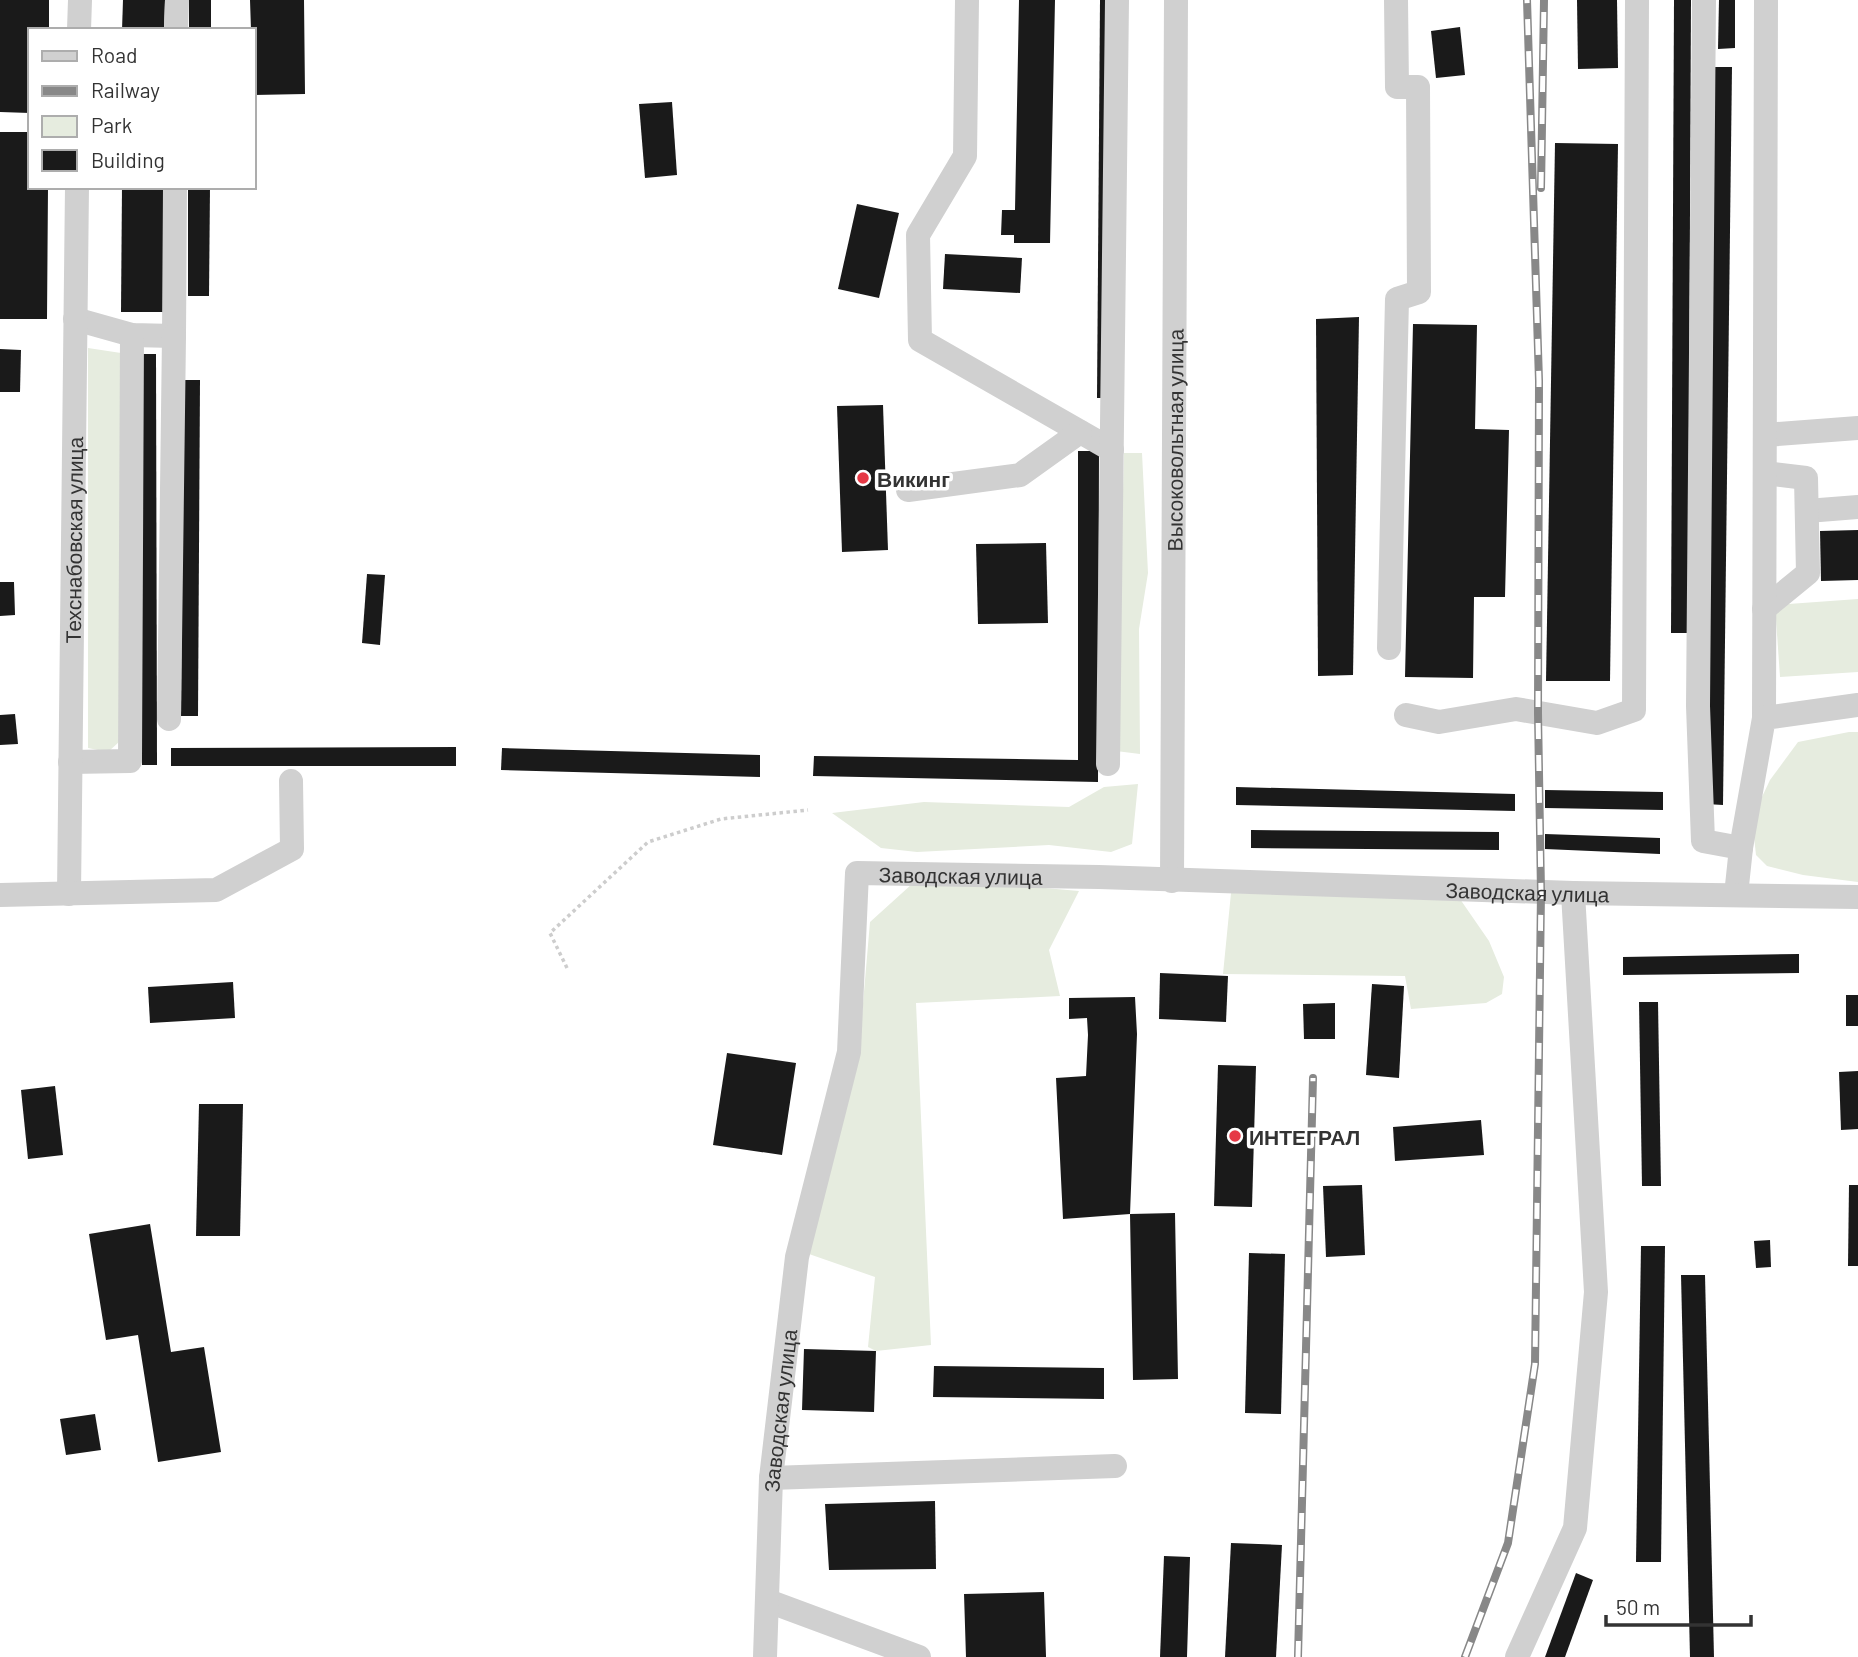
<svg xmlns="http://www.w3.org/2000/svg" width="1858" height="1657" viewBox="0 0 1858 1657" font-family="Barlow,sans-serif">
  <style>
    .green { fill: #e6ecdf }
    .building { fill: #1a1a1a }
    .lines { fill: none; stroke-linecap: round; stroke-linejoin: round }
    .path { stroke: #cdcdcd; stroke-width: 3.5; stroke-dasharray: 3.5 3.5; stroke-linecap: butt }
    .minor { stroke: #d0d0d0; stroke-width: 24 }
    .rail-casing { stroke: #888; stroke-width: 8 }
    .rail { stroke: #fff; stroke-width: 5; stroke-dasharray: 16; stroke-linecap: butt }
    .poi-dot { fill: #e63946; stroke: #fff; stroke-width: 2.5 }
    .labels { text-anchor: middle; dominant-baseline: central; stroke-width: 7; stroke-linejoin: round; paint-order: stroke }
    .street-label { font-size: 21px; fill: #333; stroke: #fff }
    .poi-label { font-size: 21px; font-weight: bold; fill: #333; stroke: #fff; text-anchor: start }
  </style>
  <rect width="100%" height="100%" fill="#fff"/>
  <g class="green">
    <path d="M88,348L121,353L120,741L108,752L88,748Z"/>
    <path d="M1124,453H1142L1148,573L1139,629L1140,754L1116,751Z"/>
    <path d="M1858,599V672L1780,677L1775,605Z"/>
    <path d="M1849,732H1858V882L1803,875L1767,866L1756,855L1752,818L1770,780L1798,742Z"/>
    <path d="M1138,784L1132,844L1111,852L1049,845L917,852L881,848L832,813L924,802L1069,807L1104,787Z"/>
    <path d="M912,884H998L1079,891L1049,950L1060,996L916,1003L931,1345L876,1351L868,1347L875,1277L809,1254L859,1050L870,922Z"/>
    <path d="M1231,893L1460,899L1489,941L1504,977L1502,994L1486,1003L1411,1009L1405,976L1223,974Z"/>
  </g>
  <g class="building">
    <path d="M0,0H49V30H30V113L0,112Z"/>
    <path d="M123,0H165L164,30H122Z"/>
    <rect x="189" y="0" width="22" height="30"/>
    <path d="M250,0H304L305,94L254,95V30H251Z"/>
    <path d="M1019,0H1055L1050,243H1014V235H1001L1002,210H1015Z"/>
    <path d="M1100,0H1119L1116,398H1097Z"/>
    <path d="M1577,0H1617L1618,68L1578,69Z"/>
    <path d="M1674,0H1691L1688,633H1671Z"/>
    <path d="M1719,0H1735V48L1718,49Z"/>
    <path d="M1460,27L1465,75L1436,78L1431,31Z"/>
    <path d="M1714,67H1732L1723,805L1706,804Z"/>
    <path d="M672,102L677,175L645,178L639,104Z"/>
    <path d="M0,132H30V187H48L47,319H0Z"/>
    <path d="M1555,143L1618,144L1610,681H1546Z"/>
    <path d="M122,187H164L163,312H121Z"/>
    <path d="M188,187H210L209,296H188Z"/>
    <path d="M857,204L899,213L879,298L838,289Z"/>
    <path d="M945,254L1022,258L1020,293L943,289Z"/>
    <path d="M1359,317L1353,675L1318,676L1316,319Z"/>
    <path d="M1413,324L1477,325L1475,429L1509,430L1505,597H1474L1473,678L1405,677Z"/>
    <path d="M0,349L21,350L20,392H0Z"/>
    <path d="M140,354H156L157,765H142Z"/>
    <path d="M183,380H200L198,716H181Z"/>
    <path d="M883,405L888,550L842,552L837,406Z"/>
    <path d="M1078,451H1099L1098,782L813,776L814,756L1078,760Z"/>
    <path d="M1858,530V580L1821,581L1820,531Z"/>
    <path d="M1046,543L1048,623L978,624L976,544Z"/>
    <path d="M367,574L385,575L380,645L362,643Z"/>
    <path d="M0,582H14L15,615L0,616Z"/>
    <path d="M15,714L18,744L0,745V715Z"/>
    <path d="M456,747V766H171V748Z"/>
    <path d="M502,748L760,755V777L501,770Z"/>
    <path d="M1236,787L1515,794V811L1236,805Z"/>
    <path d="M1545,790L1663,792V810L1545,808Z"/>
    <path d="M1251,830L1499,832V850L1251,848Z"/>
    <path d="M1545,834L1660,838V854L1545,849Z"/>
    <path d="M1799,954V973L1623,975V957Z"/>
    <path d="M1160,973L1228,976L1226,1022L1159,1019Z"/>
    <path d="M233,982L235,1018L150,1023L148,987Z"/>
    <path d="M1372,984L1404,986L1399,1078L1366,1075Z"/>
    <rect x="1846" y="995" width="12" height="31"/>
    <path d="M1135,997L1137,1034L1130,1214L1175,1213L1178,1379L1133,1380L1130,1214L1063,1219L1056,1078L1086,1076L1088,1035L1087,1018L1069,1019V998Z"/>
    <path d="M1639,1002H1658L1661,1186H1642Z"/>
    <path d="M1335,1003V1039H1304L1303,1004Z"/>
    <path d="M727,1053L796,1063L782,1155L713,1145Z"/>
    <path d="M1218,1065L1256,1066L1252,1207L1214,1206Z"/>
    <path d="M1858,1071V1129L1841,1130L1839,1072Z"/>
    <path d="M55,1086L63,1155L28,1159L21,1090Z"/>
    <path d="M199,1104H243L240,1236H196Z"/>
    <path d="M1481,1120L1484,1155L1395,1161L1393,1127Z"/>
    <path d="M1362,1185L1365,1255L1326,1257L1323,1186Z"/>
    <path d="M1849,1185H1858V1266H1848Z"/>
    <path d="M150,1224L171,1352L204,1347L221,1452L158,1462L138,1335L106,1340L89,1234Z"/>
    <path d="M1770,1240L1771,1267L1756,1268L1754,1241Z"/>
    <path d="M1641,1246H1665L1661,1562H1636Z"/>
    <path d="M1249,1253L1285,1254L1281,1414L1245,1413Z"/>
    <path d="M1681,1275H1705L1714,1657H1690Z"/>
    <path d="M804,1349L876,1351L874,1412L802,1410Z"/>
    <path d="M934,1366L1104,1368V1399L933,1397Z"/>
    <path d="M95,1414L101,1450L66,1455L60,1419Z"/>
    <path d="M935,1501L936,1569L829,1570L825,1504Z"/>
    <path d="M1231,1543L1282,1545L1276,1657H1225Z"/>
    <path d="M1164,1556L1190,1557L1187,1657H1160Z"/>
    <path d="M1576,1573L1593,1580L1565,1657H1545Z"/>
    <path d="M1044,1592L1046,1657H966L964,1594Z"/>
  </g>
  <g class="lines">
    <path class="path" d="M567,968L550,933L648,842L721,819L808,810"/>
    <g class="minor">
      <path d="M967,0L965,156L918,235L920,340L1112,450"/>
      <path d="M1704,0L1698,706L1703,841L1741,848"/>
      <path d="M79,30L80,0"/>
      <path d="M176,30L177,0"/>
      <path d="M75,319L132,335L174,336L175,187"/>
      <path d="M1765,435L1858,428"/>
      <path d="M908,490L1020,475L1080,432"/>
      <path d="M1807,511L1858,507"/>
      <path d="M1764,609L1808,573L1806,478L1765,473"/>
      <path d="M1389,648L1397,299L1419,292L1418,87H1397L1396,0"/>
      <path d="M1406,715L1439,722L1516,709L1597,723L1634,710L1637,0"/>
      <path d="M1764,718L1766,0"/>
      <path d="M169,719L174,336"/>
      <path d="M70,762L130,761L132,335"/>
      <path d="M1108,764L1117,0"/>
      <path id="s1" d="M1172,881L1176,0"/>
      <path id="s2" d="M69,894L77,187"/>
      <path d="M0,895L216,890L292,849L291,781"/>
      <path d="M1736,895L1741,848L1764,718L1858,705"/>
      <path d="M771,1478L1115,1466"/>
      <path d="M768,1601L919,1657"/>
      <path id="s3" d="M765,1657L771,1478L797,1257L849,1052L857,873L1099,877L1573,893L1858,897"/>
      <path d="M1517,1657L1575,1528L1596,1292L1573,893"/>
    </g>
    <defs>
      <g id="rail">
        <path d="M1541,188L1544,0"/>
        <path d="M1298,1657L1313,1078"/>
        <path d="M1465,1657L1508,1543L1535,1364L1541,892L1538,713L1539,381L1527,0"/>
      </g>
    </defs>
    <use href="#rail" class="rail-casing"/>
    <use href="#rail" class="rail"/>
  </g>
  <g class="poi-dot">
    <circle cx="863" cy="478" r="7"/>
    <circle cx="1235" cy="1136" r="7"/>
  </g>
  <g class="labels">
    <g class="street-label">
      <text stroke="none"><textPath href="#s1" startOffset="441">Высоковольтная улица</textPath></text>
      <text stroke="none"><textPath href="#s2" startOffset="354">Техснабовская улица</textPath></text>
      <text stroke="none"><textPath href="#s3" startOffset="896">Заводская улица</textPath></text>
      <text stroke="none"><textPath href="#s3" startOffset="1463">Заводская улица</textPath></text>
      <text stroke="none"><textPath href="#s3" startOffset="247">Заводская улица</textPath></text>
    </g>
    <g class="poi-label">
      <text x="877" y="478">Викинг</text>
      <text x="1249" y="1136">ИНТЕГРАЛ</text>
    </g>
  </g>
  <rect x="28" y="28" width="228" height="161" fill="#ffffff" stroke="#adadad" stroke-width="2"/>
  <rect x="42" y="51" width="35" height="10" fill="#d0d0d0" stroke="#adadad" stroke-width="2"/>
  <text x="91" y="63" font-size="21" fill="#333333">Road</text>
  <rect x="42" y="86" width="35" height="10" fill="#888888" stroke="#adadad" stroke-width="2"/>
  <text x="91" y="98" font-size="21" fill="#333333">Railway</text>
  <rect x="42" y="116" width="35" height="21" fill="#e6ecdf" stroke="#adadad" stroke-width="2"/>
  <text x="91" y="133" font-size="21" fill="#333333">Park</text>
  <rect x="42" y="150" width="35" height="21" fill="#1a1a1a" stroke="#adadad" stroke-width="2"/>
  <text x="91" y="168" font-size="21" fill="#333333">Building</text>
  <path d="M1606 1615v10h145v-10" fill="none" stroke="#333333" stroke-width="3.5"/>
  <text x="1616" y="1615" font-size="21" fill="#333333" stroke="#ffffff" stroke-width="5" paint-order="stroke">50 m</text>
</svg>
